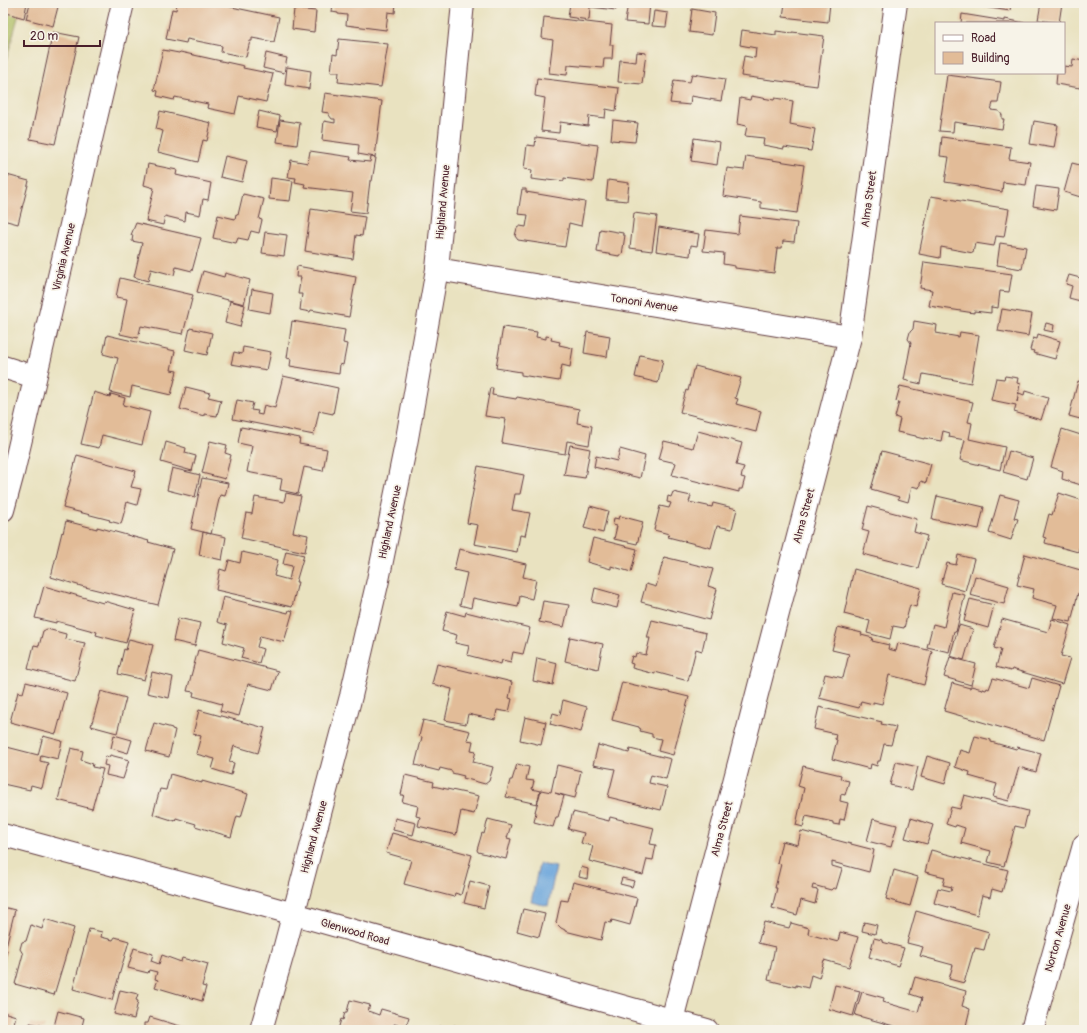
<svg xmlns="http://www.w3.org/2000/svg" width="1087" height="1033" viewBox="0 0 1087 1033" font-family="Pangolin,sans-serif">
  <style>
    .green { fill: #acbc5f; stroke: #7b6e45 }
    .water { fill: #6ba5db; stroke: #5a6283 }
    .building { fill: #e2bc98 }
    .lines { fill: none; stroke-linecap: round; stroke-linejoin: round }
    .minor-casing { stroke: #623c41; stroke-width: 24 }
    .minor { stroke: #fff; stroke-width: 22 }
    .labels { text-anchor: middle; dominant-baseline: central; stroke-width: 3.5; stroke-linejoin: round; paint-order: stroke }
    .street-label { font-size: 11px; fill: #4a1f2b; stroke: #f7f3e8 }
  </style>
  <rect width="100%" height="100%" fill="#f7f3e8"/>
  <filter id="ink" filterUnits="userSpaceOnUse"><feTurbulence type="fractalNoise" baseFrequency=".025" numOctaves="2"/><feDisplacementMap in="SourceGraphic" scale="8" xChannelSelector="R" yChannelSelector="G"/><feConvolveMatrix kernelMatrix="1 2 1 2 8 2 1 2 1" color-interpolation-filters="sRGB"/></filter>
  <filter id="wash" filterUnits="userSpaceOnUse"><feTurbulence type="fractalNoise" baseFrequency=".012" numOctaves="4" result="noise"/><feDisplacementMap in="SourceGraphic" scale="16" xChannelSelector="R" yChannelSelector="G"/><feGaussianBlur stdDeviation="0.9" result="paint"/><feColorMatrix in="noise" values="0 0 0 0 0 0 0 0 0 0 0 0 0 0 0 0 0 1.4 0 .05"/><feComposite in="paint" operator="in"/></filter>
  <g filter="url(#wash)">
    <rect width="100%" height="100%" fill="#e9e2c0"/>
    <path class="green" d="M3,3H22L4,68H3Z"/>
    <path class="water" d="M539,864L556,867L548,906L531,902Z"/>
    <g id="blocks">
      <g class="building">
        <path d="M3,3H27L24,18L3,12Z"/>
        <path d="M30,3H59L53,26L26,19Z"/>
        <path d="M177,3H212L279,17L274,42L252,38V41H250L246,57L221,52L222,46L187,39L186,43L166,39L172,9L176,10Z"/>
        <path d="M333,3H396L395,13L388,12L386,30L346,25L347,15L338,14V13L332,12Z"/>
        <path d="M570,3H617L616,10L590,7L589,20L568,17Z"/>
        <path d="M628,3H650L648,24L625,22Z"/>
        <path d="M785,3H830L828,22L783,17Z"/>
        <path d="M984,3H1011L1010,11L983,7Z"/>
        <path d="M1041,3H1062L1059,23L1038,20Z"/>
        <path d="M294,9L316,11L314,32L292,29Z"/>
        <path d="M692,9L715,13L712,35L689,32Z"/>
        <path d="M654,11L668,13L666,27L652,26Z"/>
        <path d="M962,14L1005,21V19L1025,23H961Z"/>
        <path d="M544,17L612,25L610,45H613L612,59H604L603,68L568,65L567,75L549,73L553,40L542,38Z"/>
        <path d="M742,30L776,35V31L792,33V32L824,36L817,86L741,76L744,56L755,58L756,48L740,45Z"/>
        <path d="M53,32L79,37L55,144L30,139Z"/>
        <path d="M339,39L388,44L381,87L338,82L339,72H331L333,54L337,55Z"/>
        <path d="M163,50L179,53L180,52L244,66L243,68L273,74L266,102L239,96L235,114L207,108L208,104L175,97L174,100L157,96L158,91L154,90Z"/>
        <path d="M637,52L646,53L642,84L618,82L620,60L636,62Z"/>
        <path d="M266,53L287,58L284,73L263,68Z"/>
        <path d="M1073,59L1084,61L1080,88L1056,84L1057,73H1064V66L1072,67Z"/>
        <path d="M287,67L311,71L309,89L285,85Z"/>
        <path d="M692,74L725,79L721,101L691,96L690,105L670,103L674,80L690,82Z"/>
        <path d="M947,75L1001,82L998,103H993L991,110L999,111L1002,115V119H1004L1002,129L954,122L953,132L939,131Z"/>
        <path d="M537,78L619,88L616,111L606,109L605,118L589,116L588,126L560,122L559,133L541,131L545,98L535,96Z"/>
        <path d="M325,93L382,101L375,157L358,154L359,145L322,140L324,121L335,123V119H332L329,115V113L322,112Z"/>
        <path d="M751,96L774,100L775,98L793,101L790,124L815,129L811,151L784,147V149L763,145L764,138L745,136L747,126L737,124L740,98L750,100Z"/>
        <path d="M160,111L211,123L207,141L203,140L198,162L158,152L163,131L156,129Z"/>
        <path d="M259,111L280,116L277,131L256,127Z"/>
        <path d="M280,120L300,123L297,145L277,142Z"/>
        <path d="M613,120L638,123L635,142L611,140Z"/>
        <path d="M1034,121L1058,125L1054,148L1030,144Z"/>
        <path d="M536,137L598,145L593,182L564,178V181L547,179V181L531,179L532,170L524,169L527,145L535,146Z"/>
        <path d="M942,137L1011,147L1009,159L1030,162L1026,185L1003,182L1002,192L978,188V187L945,182L949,157L940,156Z"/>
        <path d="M694,138L720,142L717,165L691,161Z"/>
        <path d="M310,151L351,157L350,160L370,162L371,157L376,158L372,181H370L366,213L350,211L353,193L304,187L305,184L295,182L296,178L288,177L291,160L308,163Z"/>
        <path d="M225,156L247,161L242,182L220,177Z"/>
        <path d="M746,156L804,165L797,213L761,208V202L723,196L727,168L744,170Z"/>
        <path d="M1072,163L1084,166V198L1064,192Z"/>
        <path d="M148,164L177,170L176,175L211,183L208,200L203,199L200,215L186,212L185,221L165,216L163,225L146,221L154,188L144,185Z"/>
        <path d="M3,174L29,181L18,224L3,220Z"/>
        <path d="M271,178L293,181L290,201L269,199Z"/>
        <path d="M608,180L629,183L627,201L606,199Z"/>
        <path d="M1036,186L1059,189L1056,210L1033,206Z"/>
        <path d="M522,189H526V192L585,202L581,226L569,223L565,247L518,240L515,236L517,228L520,226L526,227L528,215L518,214Z"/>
        <path d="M243,194L264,199L259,219L262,220L259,233L251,231L248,240L238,238L236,243L213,238L218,215L235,219L236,214L238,215Z"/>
        <path d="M931,196L1009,209L1004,237L996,236L994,246L975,243L973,253L941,247L940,258L919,254Z"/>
        <path d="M311,209L365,217L362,236L356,235L353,259L305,251Z"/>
        <path d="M634,213L657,216L652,251L630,248Z"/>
        <path d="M740,216L797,223L794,242L783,241L782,248H777L774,273L735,268V266L723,264L724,253L703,251L706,230L738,234Z"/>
        <path d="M136,223L201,238L192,271L176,267L174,275L151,269L148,281L134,277L142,243L132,241L133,235H131Z"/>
        <path d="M659,227L699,234L697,246L691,245L690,256L656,251Z"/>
        <path d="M600,229L623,233V235H625L622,255H619V256L597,252Z"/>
        <path d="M265,232L287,235L284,256L262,253Z"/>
        <path d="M1000,243L1026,247L1022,269L997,265Z"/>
        <path d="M924,262L1012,274L1009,292L1000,291L998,308L991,307V313L974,311V313L929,306L932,290L920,288Z"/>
        <path d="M297,266L356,277L349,317L311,310L310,312L300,310L302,294H298L301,277H296Z"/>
        <path d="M203,271L224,277L225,273L250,280L244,304L197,292Z"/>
        <path d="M1069,275L1084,279V302L1069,298L1072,286L1066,284Z"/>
        <path d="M120,278L193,295L183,334L141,326L138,338L120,334L127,299L116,297Z"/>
        <path d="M252,289L273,293L270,313L249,309Z"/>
        <path d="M230,301L245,305L240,327L225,323Z"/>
        <path d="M1002,309L1032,314L1028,336L998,331Z"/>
        <path d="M292,321L345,330L343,343L347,344L343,365L340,364L339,374L290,366L291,359L287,358Z"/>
        <path d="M914,321L937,325L936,333L959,337L960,332L979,335L971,383L923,374L921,384L904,380L911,343L908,339L910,332L913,329Z"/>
        <path d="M1046,323L1054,325L1053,332L1044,330Z"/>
        <path d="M503,327L537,332L536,337L546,339V336L552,337L551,340L560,342L559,345L573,348L570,367L562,365L559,381L521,375V372L496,368Z"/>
        <path d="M190,328L212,333L207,355L185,350Z"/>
        <path d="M587,332L610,336L607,357L584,353Z"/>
        <path d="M1038,334L1060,341L1055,359L1033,353L1034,351L1030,350L1033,338L1037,339Z"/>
        <path d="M107,335L175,351L171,370L177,371L171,395L132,386L130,397L110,392L118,358L103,354Z"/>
        <path d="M243,347L271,352L267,370L231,364L234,352L242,354Z"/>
        <path d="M640,355L663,360L658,383L635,377Z"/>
        <path d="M695,366L741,378L735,398L738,399L736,404L761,411L756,432L680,412L686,390L688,391L693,370H694Z"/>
        <path d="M283,376L338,388L333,414L319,411L314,435L233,419L237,400L253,403L251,410L258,411L257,414L262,415L264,405L275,408Z"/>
        <path d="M1005,376L1018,378L1017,383L1020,384L1017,402L1019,393L1024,395L1025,391L1048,398L1041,420L1014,412L1016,405L991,400L996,378L1004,379Z"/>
        <path d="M1078,381L1084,383V420L1069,416Z"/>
        <path d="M900,386L973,402L968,422L972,423L969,439L1005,447L1000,470L960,460L965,440L949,437L950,433L943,431L941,441L924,438V439L916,437V436L897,432L900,419L895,417L899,402L896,401Z"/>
        <path d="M186,387L210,393L208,397L221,400L217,416L204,414V416L180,409Z"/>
        <path d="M490,388H493L492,395L516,399L517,397L579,409L577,423L592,426L589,445L567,441L565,454L502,443L506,419L485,416Z"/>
        <path d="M94,392L110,397L111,394L125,398L123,405L150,412L142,445L102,435L99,448L81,444Z"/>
        <path d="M241,427L300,438L299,444L327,449L323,471L304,467L298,494L280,490L282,479L247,472L252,446L238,443Z"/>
        <path d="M1062,429L1084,436V486L1062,479L1063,471L1051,467Z"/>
        <path d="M698,431L742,443L736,465L744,467L741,477L745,478L742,489H739V492L672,475L676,463L659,459L664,441L693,448Z"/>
        <path d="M210,441L227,445L225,453L231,455L225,479L202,473Z"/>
        <path d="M166,442L186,448L185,453L196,456L192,471L161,462Z"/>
        <path d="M570,445L590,449L585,478L564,475Z"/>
        <path d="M620,449L645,456L640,478L594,467L596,456L617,461Z"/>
        <path d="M882,451L931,464L926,483L921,481L919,488L912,486L908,502L898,499L899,497L871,489Z"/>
        <path d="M1009,451L1033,458L1027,479L1003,472Z"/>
        <path d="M77,455L136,471L131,487L141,489L137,505L127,502L121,524L109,521L110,520L63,508Z"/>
        <path d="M478,466L524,475L520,494H515L512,510L530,513L525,536L520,535L517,552L474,544L478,525L467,523Z"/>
        <path d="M172,468L200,475L195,497L167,490Z"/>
        <path d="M202,478L228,483L225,496L220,495L211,534L191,529Z"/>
        <path d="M673,492L691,496L689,502L712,507L713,503L737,509L732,529L717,526L711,548L668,537L669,534L654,530L660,506L669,508L671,503L667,502L668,496L671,497Z"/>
        <path d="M286,493L301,496L293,532L308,535L305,552L241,538L246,513L252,514L255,497L284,502Z"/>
        <path d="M1059,493L1084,501V531L1078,552L1045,543L1046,538L1043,537L1049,514L1052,515Z"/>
        <path d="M1000,495L1019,500L1014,518L1018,519L1011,540L989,533Z"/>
        <path d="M937,496L984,507L979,529L932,519Z"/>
        <path d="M590,506L608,511L603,533L584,528Z"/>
        <path d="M868,506L917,519L914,532L927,536L918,568L863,554L869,532L862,530Z"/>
        <path d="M620,516L643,522L637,544L614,539L617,526L613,525L614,518L619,519Z"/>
        <path d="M66,521L97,529V527L149,541L148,542L173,549L158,605L81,586L51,577L62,532L63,533Z"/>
        <path d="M203,532L226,537L222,560L199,555Z"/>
        <path d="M593,538L637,549L631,572L611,566V569L587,562Z"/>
        <path d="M459,549L526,564L523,577L536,580L532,599L520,596L518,607L473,598L471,608L460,605L467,573L454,570Z"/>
        <path d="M286,551L304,555L296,582H298L292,607L216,590L220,569L226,571L229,560L240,563L242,552L278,560L274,576L289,580L292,566L283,564Z"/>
        <path d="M1025,554L1084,571V595L1078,593L1071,622L1053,618L1057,605L1032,598L1034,589L1017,585Z"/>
        <path d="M958,555L974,559L965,591L941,584L947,563L956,565Z"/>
        <path d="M664,557L713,569L708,586L717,589L709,620L641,602L646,584L656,587Z"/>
        <path d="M854,569L921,588L916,607L910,605L904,628L893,626L890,639L867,633L870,621L844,614Z"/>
        <path d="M975,576L1009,586L1004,604L970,595Z"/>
        <path d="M44,586L103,603L104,601L135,610L126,643L96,635L97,632L56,621V623L35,618Z"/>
        <path d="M595,588L620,595L617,608L592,602Z"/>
        <path d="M952,592L965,595L956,632L954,631L949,652L927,647L933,624L944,627Z"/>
        <path d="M223,597L288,613L289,610L293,611L284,642L260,636L257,647L263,649L259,663L241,658L244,648L223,642L227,625L217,622Z"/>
        <path d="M970,599L994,605L988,628L964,621Z"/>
        <path d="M543,601L569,605L564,627L539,622Z"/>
        <path d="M447,611L465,616L466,612L530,628L523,654L513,652L511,662L502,660L501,664L467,655L469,646L455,643L457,635L442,631Z"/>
        <path d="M178,618L200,623L195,646L173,641Z"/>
        <path d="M1002,619L1048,632L1052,619L1070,625L1061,656L1070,658L1062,684L1012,669L1011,671L996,667L1001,650L994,648Z"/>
        <path d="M652,620L706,633L702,651L696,649L688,681L655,672V674L632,668L633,664L630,663L632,656L635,657L636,653L646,655L650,638H647Z"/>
        <path d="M959,625L973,629L964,660L950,656Z"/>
        <path d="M838,627L862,633L861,635L873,638L872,641L889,645L888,649L896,651L898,643L932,651L924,685L913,682V681L889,675L882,704L873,702V704L861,701L859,708L819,698L825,674L843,678L849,654L832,650Z"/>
        <path d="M47,629L66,634L65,639L85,643L75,681L28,669L34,645L39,646L43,631Z"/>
        <path d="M570,637L603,644L598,669L565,661Z"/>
        <path d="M129,639L153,645L144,680L118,674L124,649L126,650Z"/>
        <path d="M198,650L278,671L272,690L248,684L239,716L220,711L222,704L193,696L194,692L187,691Z"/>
        <path d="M950,657L976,664L971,685L944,677Z"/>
        <path d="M537,658L557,663L553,685L533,681Z"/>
        <path d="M437,664L512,682L509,698L512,699L509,712L497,710L495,720L468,714L466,724L445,720L452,689L432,684Z"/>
        <path d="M152,672L173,677L169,698L147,693Z"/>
        <path d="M993,678L1029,688L1032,678L1059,686L1044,740L944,711L952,683L970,688L971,686L986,690L987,688L989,689Z"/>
        <path d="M26,682L67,693L56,734L10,722L18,692L23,693Z"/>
        <path d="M622,682L664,692V691L689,697L673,755L658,751L661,739L652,737V734L640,731L641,729L639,728V727L612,720Z"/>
        <path d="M101,691L126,698L117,733L91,726Z"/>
        <path d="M563,700L587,707L581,732L550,724L553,713L560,715Z"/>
        <path d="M819,707L882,722L881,724L896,727L891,745L884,744L880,761H878L877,766L871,764L870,769L832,759L837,740L835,739L836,734L814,729Z"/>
        <path d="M199,710L265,728L258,753L234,746L229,762L234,763L231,775L212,769L215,759L196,754L201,736L193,734Z"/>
        <path d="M525,717L546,722L541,745L520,740Z"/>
        <path d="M423,720L470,731L467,740L473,741L471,750L476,751L473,762L493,767L489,781L485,784L463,778L464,776L452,773V771L440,768L439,771L415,765L422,737L419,736Z"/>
        <path d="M154,723L172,728V729L175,730L169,757L146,751Z"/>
        <path d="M114,735L132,740L128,753L111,748Z"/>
        <path d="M43,736L62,741L58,759L41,755L40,761L48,763L42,788L31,785L30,790L3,784V746L38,755Z"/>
        <path d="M975,736L991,740V742L1016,749L1017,747L1041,753L1036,772L1019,767L1009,801L993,797L997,784L969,776L970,772L955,767L960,750L970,753Z"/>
        <path d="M598,745L629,753L630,749L671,759L666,779L651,775L649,783L667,787L661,810L608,797L615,769L593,765Z"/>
        <path d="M71,748L83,751L81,760L93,764L92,767L103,769L92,809L58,800Z"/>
        <path d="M110,755L129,760L123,779L106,775L108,766L104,765L106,756L109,757Z"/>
        <path d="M927,756L950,763L945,784L921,777Z"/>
        <path d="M896,762L918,767L912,790L890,785Z"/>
        <path d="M517,764L529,767L526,780L534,781L532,789L540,791L537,804L506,797L510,780H512Z"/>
        <path d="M557,765L581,771L575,798L555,793L564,796L558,817H556L553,827L534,822L536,812H535L541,790L551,792Z"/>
        <path d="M803,766L841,775L840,779L849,781L845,795L841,794L840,801L848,803L844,820L840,819L839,825L833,824V822L806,816L803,827L796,825L804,788L798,786Z"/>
        <path d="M170,774L202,783V781L248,794L241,817L237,816L231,837L195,826L196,824L176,818L175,821L153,814L160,789L166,790Z"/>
        <path d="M405,775L434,782L433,786L479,796L474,814L461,811L456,835L418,826L420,817L416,816L418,806L402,802L404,795H401Z"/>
        <path d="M964,795L1028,811L1024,828L1015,826L1004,866L988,862L991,851L961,843L965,828L956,825L955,827L946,824L951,807L960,809Z"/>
        <path d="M573,812L609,821L610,817L654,828L650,844L656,845L653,860L647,859L643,875L589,861L593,846L581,843L584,833L568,829Z"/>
        <path d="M395,818L416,823L413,835L393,830Z"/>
        <path d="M911,818L933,825L927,844L905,838Z"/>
        <path d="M488,819L511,825L507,838L511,839L506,859L478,852L477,850L482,833L484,834Z"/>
        <path d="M873,819L897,825L891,847L867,841Z"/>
        <path d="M801,831L874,850L869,872L832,862V866L842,869L836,889L833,888L831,890L813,885L812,889L818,890L815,904L801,900L797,915L772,908L777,888H775L781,864L777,863L782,841L798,845Z"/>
        <path d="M392,833L472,855L461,895L455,893L454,897L404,884L411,860L386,853Z"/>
        <path d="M931,850L1008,870L1002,892L992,889L990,897L982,895L977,915L934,903L938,888L951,891L952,887L943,885L945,877L925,872Z"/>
        <path d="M581,867L588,869L587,879L579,877Z"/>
        <path d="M894,870L918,877L910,906L886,899Z"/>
        <path d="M622,878L634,881L632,887L620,884Z"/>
        <path d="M470,881L489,886L484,908L464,903Z"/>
        <path d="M573,882L637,898L630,925L612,920L611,923L605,922L601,940L565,931V930L561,928L556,923L561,900L568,901Z"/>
        <path d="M3,907L15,910L5,950H7L4,962Z"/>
        <path d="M523,909L545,914L539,937L517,931Z"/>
        <path d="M916,911L989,932L984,950L975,948L974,952H973L964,983L949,979L953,965L920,956L923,947L907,943Z"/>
        <path d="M45,919L74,928L54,995L15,984L23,954L20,949L22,942L26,941L31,925L42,929Z"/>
        <path d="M764,922L789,928L791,923L809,928L808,934L838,942L840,932L858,937L849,967L824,960L819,978L811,975L808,988L796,985V987L768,980L775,947L758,943Z"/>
        <path d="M864,922L877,925L875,934L862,931Z"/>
        <path d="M89,929L102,932L101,937L113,940L115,937L129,941L112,1000L73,989Z"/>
        <path d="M874,938L882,940V942L904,948L898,966L869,957Z"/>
        <path d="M134,948L153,954L151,961L159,964L162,955L181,962L182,958L193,961L194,960L208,964L202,986L206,987L202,1001L155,987L158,980L155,979L157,972L149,970L148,973L128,968Z"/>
        <path d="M915,977L966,991L962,1006L970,1009L965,1030H908L855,1015L862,992L884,998L883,1002L918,1012L922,998L910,994Z"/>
        <path d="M835,985L860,991L853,1016L829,1009Z"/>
        <path d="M120,990L138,994L136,1000L138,1001L134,1019L114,1014Z"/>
        <path d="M350,1000L370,1005L368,1011L379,1015L381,1009L409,1017L406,1027L394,1024L393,1030H338L341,1019L343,1020L345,1012H347Z"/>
        <path d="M58,1011L84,1018L81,1030H53Z"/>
        <path d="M3,1012L16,1016L12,1030H3Z"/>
        <path d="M150,1017L193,1030H151L146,1029L147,1027H144V1023H148Z"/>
        <path d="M30,1023L44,1026L43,1030H28Z"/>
        <path d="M454,1025L470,1030H453Z"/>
        <path d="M440,1026L452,1030H439Z"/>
      </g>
    </g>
  </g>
  <g filter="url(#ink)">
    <use href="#blocks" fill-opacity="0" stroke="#623c41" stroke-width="1"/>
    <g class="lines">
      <defs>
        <g id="minor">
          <path d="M437,269L850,337"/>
          <path d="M3,367L35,377"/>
          <path d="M3,510L13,473L123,3"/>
          <path d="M3,835L262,905L707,1030"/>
          <path d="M672,1020L850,337L896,3"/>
          <path d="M261,1030L285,946L351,696L378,580L406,444L437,269L463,3"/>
          <path d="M1032,1030L1084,845"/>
        </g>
      </defs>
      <use href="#minor" class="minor-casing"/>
      <use href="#minor" class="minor"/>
    </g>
  </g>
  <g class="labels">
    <g class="street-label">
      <text transform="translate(869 199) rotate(-82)">Alma Street</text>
      <text transform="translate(443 202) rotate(-85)">Highland Avenue</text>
      <text transform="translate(64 257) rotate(-77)">Virginia Avenue</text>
      <text transform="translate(644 303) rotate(9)">Tononi Avenue</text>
      <text transform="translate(804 516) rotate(-75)">Alma Street</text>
      <text transform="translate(390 522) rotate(-78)">Highland Avenue</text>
      <text transform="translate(722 829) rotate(-75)">Alma Street</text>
      <text transform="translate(314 837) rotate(-75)">Highland Avenue</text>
      <text transform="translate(355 932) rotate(16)">Glenwood Road</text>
      <text transform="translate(1058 938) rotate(-74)">Norton Avenue</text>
    </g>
  </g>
  <rect width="1087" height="1033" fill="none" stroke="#f7f3e8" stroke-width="16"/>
  <rect x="935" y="22" width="130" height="52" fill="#f7f3e8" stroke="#b29e9c"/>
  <rect x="943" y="35" width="20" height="6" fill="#ffffff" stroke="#b29e9c"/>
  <text x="971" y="42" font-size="12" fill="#4a1f2b">Road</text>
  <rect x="943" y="52" width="20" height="12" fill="#e2bc98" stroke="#b29e9c"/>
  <text x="971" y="62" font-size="12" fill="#4a1f2b">Building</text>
  <path d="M24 40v6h76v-6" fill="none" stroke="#4a1f2b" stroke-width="2"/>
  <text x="30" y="40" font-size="12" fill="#4a1f2b" stroke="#f7f3e8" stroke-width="3" paint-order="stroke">20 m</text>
</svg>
